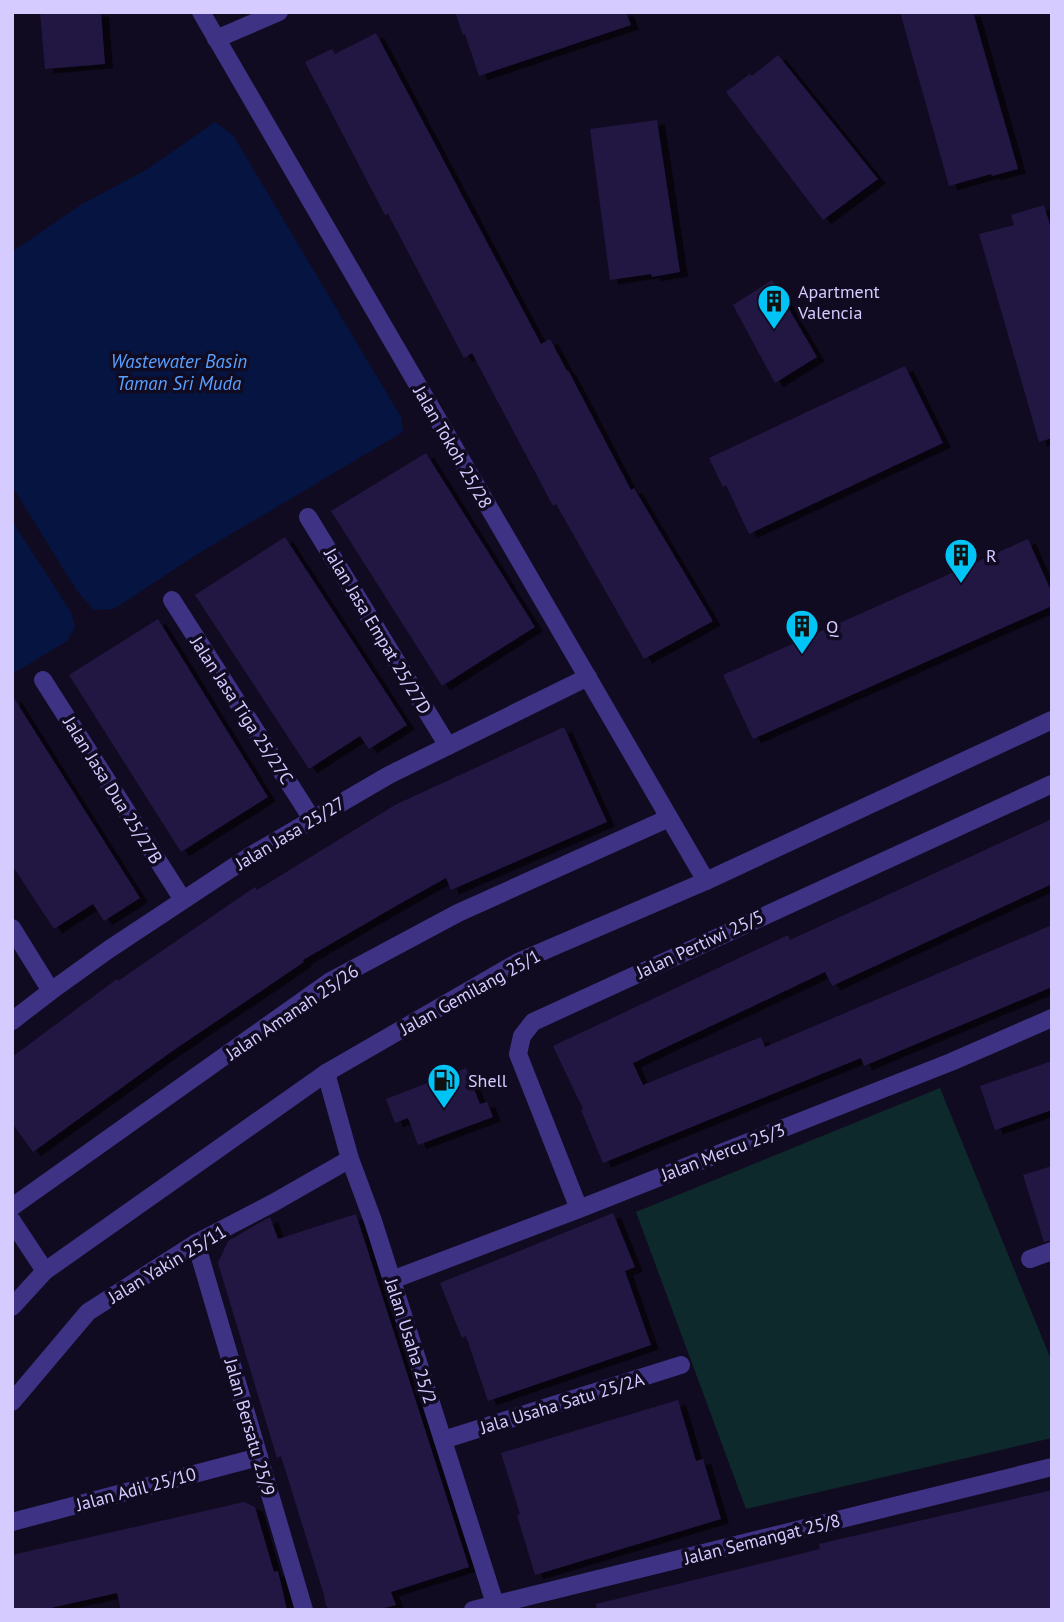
<svg xmlns="http://www.w3.org/2000/svg" width="1064" height="1622" viewBox="0 0 1064 1622" font-family="'PT Sans',sans-serif">
  <style>
    .green { fill: #0e292b }
    .water { fill: #051440 }
    .building { fill: #241543; filter: url(#shadow) }
    .lines { fill: none; stroke-linecap: round; stroke-linejoin: round }
    .minor { stroke: #3e3284; stroke-width: 18 }
    .labels { text-anchor: middle; dominant-baseline: central; stroke-width: 7; stroke-linejoin: round; paint-order: stroke }
    .poi-label { font-size: 18px; fill: #d6cbff; stroke: #110b21; text-anchor: start }
    .street-label { font-size: 18px; fill: #d6cbff; stroke: #110b21 }
    .water-label { font-size: 19px; font-style: italic; fill: #59a0ff; stroke: #110b21 }
  </style>
  <defs>
    <filter id="shadow"><feDropShadow dx="8" dy="4.5" stdDeviation="0" flood-color="#0009"/></filter>
  </defs>
  <rect width="100%" height="100%" fill="#110b21"/>
  <path class="green" d="M940,1088L1052,1362V1438L746,1509L636,1212Z"/>
  <g class="water">
    <path d="M215,122L233,135L401,417L403,432L196,555L114,609L94,610L77,591L12,486V252L82,204L146,170Z"/>
    <path d="M12,521L71,612L75,627L67,641L12,674Z"/>
  </g>
  <g class="building">
    <path d="M40,12H101L105,64L45,69Z"/>
    <path d="M455,12H626L631,25L479,76L465,34L463,35Z"/>
    <path d="M900,12H973L1018,169L992,176L991,174L949,186Z"/>
    <path d="M376,33L541,344L550,339L567,371L568,370L631,490L634,488L713,621L644,659L556,504L553,506L472,353L464,358L388,214L385,215L305,62L332,49L335,54Z"/>
    <path d="M778,55L878,179L823,220L726,92L750,74L752,76Z"/>
    <path d="M657,120L680,272L652,277L651,274L610,280L590,129Z"/>
    <path d="M1044,205L1052,232V438L1039,442L979,234L1014,225L1011,215Z"/>
    <path d="M772,280L817,357L775,383L733,305Z"/>
    <path d="M905,366L943,443L749,534L726,485L723,487L709,458Z"/>
    <path d="M426,453L535,627L442,686L331,511Z"/>
    <path d="M285,537L407,725L369,749L360,736L309,769L195,595Z"/>
    <path d="M1028,539L1052,593V606L753,739L723,675Z"/>
    <path d="M158,619L268,797L181,852L69,675Z"/>
    <path d="M12,695L140,898L104,921L93,904L54,929L12,865Z"/>
    <path d="M564,727L607,822L451,890L446,878L396,906L303,960L304,962L171,1052L33,1152L12,1123V1057L117,979L118,981L255,887L257,890L395,805Z"/>
    <path d="M1052,819V884L832,986L825,972L633,1063L643,1085L761,1037L765,1047L1052,925V987L864,1066L861,1058L603,1163L581,1110L583,1109L553,1046L788,935L790,940Z"/>
    <path d="M1052,1061V1110L995,1130L980,1086Z"/>
    <path d="M466,1068L480,1104L487,1102L493,1117L418,1145L408,1118L395,1123L386,1099Z"/>
    <path d="M1052,1166V1240L1044,1242L1023,1175Z"/>
    <path d="M613,1213L635,1267L625,1271L651,1345L488,1401L466,1336L462,1338L440,1283Z"/>
    <path d="M356,1214L469,1567L391,1592L396,1605L376,1610H333L326,1606L324,1595L281,1456L277,1458L218,1263L228,1241L270,1217L278,1239Z"/>
    <path d="M678,1400L696,1461L703,1459L721,1519L535,1575L517,1515L520,1514L501,1453Z"/>
    <path d="M1052,1490V1610H597L596,1604L820,1549L819,1544Z"/>
    <path d="M244,1502L255,1507L274,1572L278,1571L287,1610H121L117,1593L42,1610H12V1555Z"/>
  </g>
  <g class="lines">
    <g class="minor">
      <path d="M201,12L706,881"/>
      <path d="M216,39L279,12"/>
      <path d="M308,517L448,746"/>
      <path d="M172,600L312,819"/>
      <path d="M43,680L183,900"/>
      <path d="M12,928L51,991"/>
      <path d="M12,1021L51,991L108,950L250,856L389,775L588,677"/>
      <path d="M326,1073L350,1159L373,1221L497,1610"/>
      <path d="M12,1207L329,982L458,913L669,818"/>
      <path d="M579,1209L518,1054L522,1036L533,1022L1052,784"/>
      <path d="M12,1221L45,1271"/>
      <path d="M196,1243L304,1610"/>
      <path d="M1030,1259L1052,1251"/>
      <path d="M392,1280L579,1209L951,1062L1052,1018"/>
      <path d="M12,1307L45,1271L326,1073L518,962L706,881L1052,720"/>
      <path d="M12,1402L88,1312L196,1243L273,1203L350,1159"/>
      <path d="M443,1440L681,1365"/>
      <path d="M12,1522L259,1457"/>
      <path d="M473,1610L1052,1467"/>
    </g>
  </g>
  <defs>
    <symbol id="building-pin" viewBox="-11 -11 22 30"><path d="M0 17L-7.5 6A9.5 9.5 0 1 1 7.5 6Z" fill="#00c3f6" stroke="#110b21"/><path d="M-4-6H4V6H1V3H-1V6H-4ZM-2.5-4.3h1.7v1.8h-1.7ZM.8-4.3h1.7v1.8H.8ZM-2.5-1h1.7V.8h-1.7ZM.8-1h1.7V.8H.8Z" fill="#111"/></symbol>
    <symbol id="fuel-pin" viewBox="-11 -11 22 30"><path d="M0 17L-7.5 6A9.5 9.5 0 1 1 7.5 6Z" fill="#00c3f6" stroke="#110b21"/><path d="M-5.5-6h7V0h2V4h1.3V-2.5L3-4.5l.8-.8L6-3V5H2.5V1h-1V6h-7ZM-4.2-4.7v3.2H.2V-4.7Z" fill="#111"/></symbol>
  </defs>
  <g fill-rule="evenodd">
    <use href="#building-pin" x="755" y="282" width="38" height="52"/>
    <use href="#building-pin" x="942" y="536" width="38" height="52"/>
    <use href="#building-pin" x="783" y="607" width="38" height="52"/>
    <use href="#fuel-pin" x="425" y="1061" width="38" height="52"/>
  </g>
  <g class="labels">
    <g class="poi-label">
      <text x="798" y="291">Apartment<tspan x="798" dy="21">Valencia</tspan></text>
      <text x="986" y="555">R</text>
      <text x="826" y="626">Q</text>
      <text x="468" y="1080">Shell</text>
    </g>
    <g class="street-label">
      <text transform="translate(453 447) rotate(60)">Jalan Tokoh 25/28</text>
      <text transform="translate(378 631) rotate(59)">Jalan Jasa Empat 25/27D</text>
      <text transform="translate(242 710) rotate(57)">Jalan Jasa Tiga 25/27C</text>
      <text transform="translate(113 790) rotate(58)">Jalan Jasa Dua 25/27B</text>
      <text transform="translate(290 833) rotate(-31)">Jalan Jasa 25/27</text>
      <text transform="translate(700 944) rotate(-25)">Jalan Pertiwi 25/5</text>
      <text transform="translate(470 992) rotate(-29)">Jalan Gemilang 25/1</text>
      <text transform="translate(292 1012) rotate(-34)">Jalan Amanah 25/26</text>
      <text transform="translate(723 1152) rotate(-21)">Jalan Mercu 25/3</text>
      <text transform="translate(167 1264) rotate(-31)">Jalan Yakin 25/11</text>
      <text transform="translate(411 1341) rotate(72)">Jalan Usaha 25/2</text>
      <text transform="translate(562 1403) rotate(-17)">Jala Usaha Satu 25/2A</text>
      <text transform="translate(250 1427) rotate(74)">Jalan Bersatu 25/9</text>
      <text transform="translate(136 1489) rotate(-15)">Jalan Adil 25/10</text>
      <text transform="translate(762 1539) rotate(-14)">Jalan Semangat 25/8</text>
    </g>
    <g class="water-label">
      <text x="179" y="361">Wastewater Basin<tspan x="179" dy="22">Taman Sri Muda</tspan></text>
    </g>
  </g>
  <rect width="1064" height="1622" fill="none" stroke="#d6cbff" stroke-width="28"/>
</svg>
